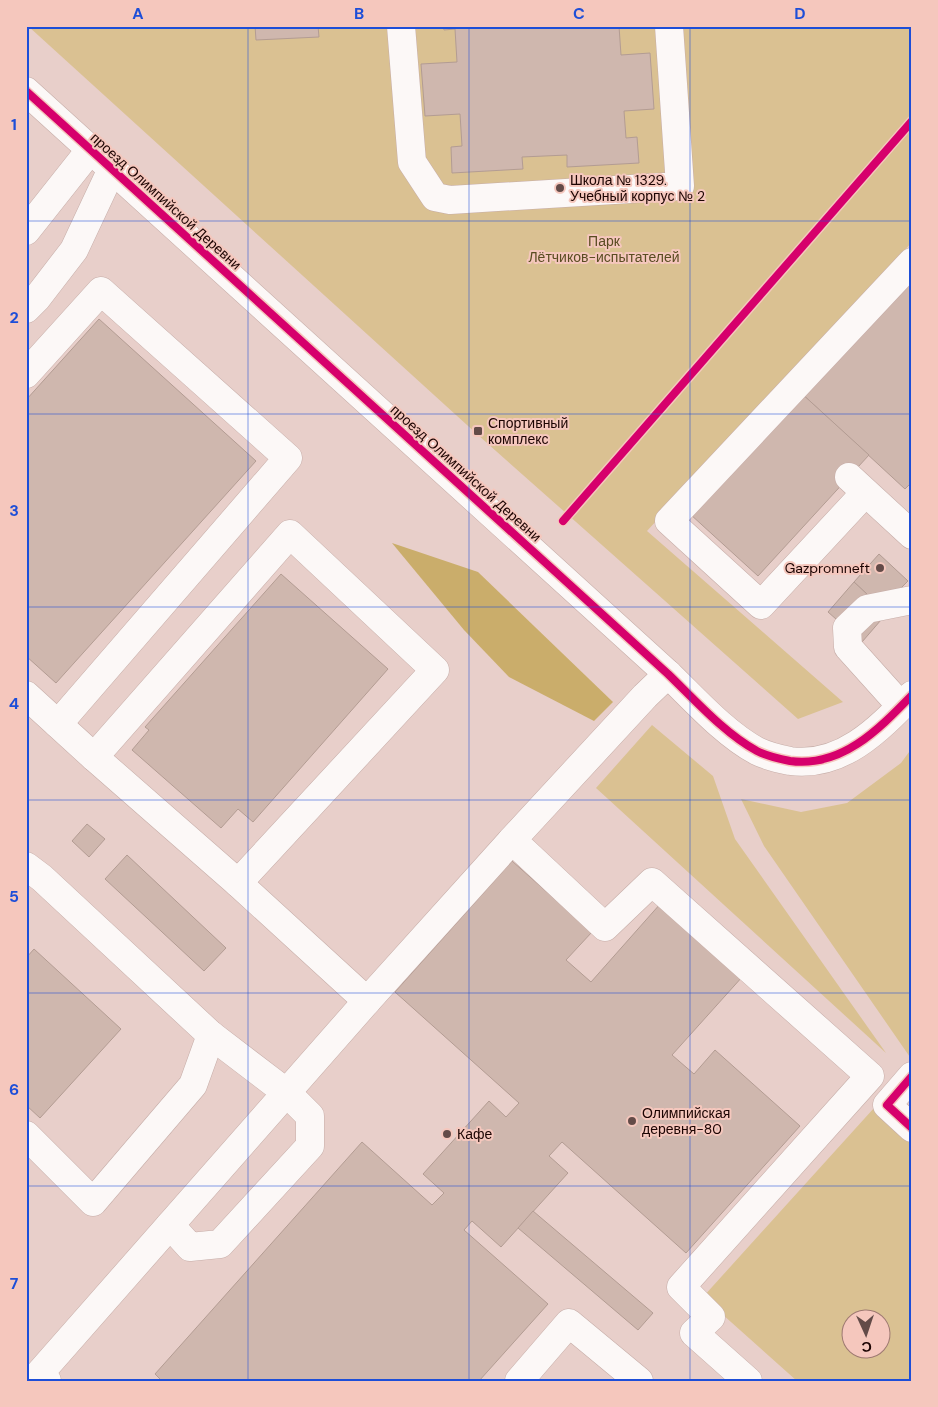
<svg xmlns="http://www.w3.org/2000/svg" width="938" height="1407" viewBox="0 0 938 1407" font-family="'DM Sans',sans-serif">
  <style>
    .green { fill: #dac192; fill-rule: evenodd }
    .forest { fill: #caad6b }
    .building { fill: #cfb7ae; stroke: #b39c93 }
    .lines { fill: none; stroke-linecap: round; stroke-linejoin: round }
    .minor-casing { stroke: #c6ada8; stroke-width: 29 }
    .minor { stroke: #fcf8f7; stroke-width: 28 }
    .cycleway-casing { stroke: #f5c7bd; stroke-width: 11 }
    .cycleway { stroke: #d6006c; stroke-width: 8 }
    .grid { fill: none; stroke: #1d4ed8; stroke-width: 1; stroke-opacity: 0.55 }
    .poi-dot { fill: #634b48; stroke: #f5c7bd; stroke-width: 2 }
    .labels { text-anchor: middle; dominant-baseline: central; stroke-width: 4; stroke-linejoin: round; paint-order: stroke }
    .poi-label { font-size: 14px; fill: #1c0402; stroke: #f5c7bd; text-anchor: start }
    .street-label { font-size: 14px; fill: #1c0402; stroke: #f5c7bd }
    .park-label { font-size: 14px; fill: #594c21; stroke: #f5c7bd }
    .neatline { fill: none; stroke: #1d4ed8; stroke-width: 2 }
    .grid-label { font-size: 16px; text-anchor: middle; font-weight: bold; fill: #1d4ed8 }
  </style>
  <rect width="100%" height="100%" fill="#e8cfca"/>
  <g class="green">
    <path d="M28,26H912V242L647,531L843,702L798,719L478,435Z"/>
    <path d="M652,725L713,776L735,839L886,1053L596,788Z"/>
    <path d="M912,748V1060L764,846L741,799L801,812L847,803L901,763Z"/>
    <path d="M874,1108L912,1144V1381H797L703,1297ZM850,1320H880V1350H850Z"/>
  </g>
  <path class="forest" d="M392,543L478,572L613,702L594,721L509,677L464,630Z"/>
  <g class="building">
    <path d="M255,26H318L319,37L256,40Z"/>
    <path d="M443,26H619L621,55L650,53L654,109L624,111L626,138L637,137L639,163L567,167V155L522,157L523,169L452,173L451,147L462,146L460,114L425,116L421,64L457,62L455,29L444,30Z"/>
    <path d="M912,271V482L905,489L800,392Z"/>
    <path d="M99,319L256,461L56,683L26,656V400Z"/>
    <path d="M800,392L869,455L758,576L690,514Z"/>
    <path d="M879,554L908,581L892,597L869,596L854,582Z"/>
    <path d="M281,574L388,669L253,822L238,809L221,828L132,750L149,730L145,727Z"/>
    <path d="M854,582L869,596L881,620L862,642L828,612Z"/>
    <path d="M87,824L105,839L89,857L72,841Z"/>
    <path d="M127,855L226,948L204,971L105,879Z"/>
    <path d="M512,861L592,932L566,960L591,982L661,903L743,976L672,1055L694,1074L715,1050L800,1126L686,1253L562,1142L549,1156L568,1173L501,1247L472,1221L464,1230L548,1304L479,1381H162L155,1374L362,1142L432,1205L444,1193L423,1174L489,1101L506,1117L519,1103L395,992Z"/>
    <path d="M34,949L121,1029L40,1118L26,1105V958Z"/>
    <path d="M533,1211L653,1313L638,1330L518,1228Z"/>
  </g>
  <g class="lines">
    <defs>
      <g id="minor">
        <path d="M401,26L412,162L435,197L450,200L680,186L669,26"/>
        <path d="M26,91L668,674C694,699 725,734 757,751C767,756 780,759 790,761C842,768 879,729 912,695"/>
        <path d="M26,231L91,149"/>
        <path d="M26,309L37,298L74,250L112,169"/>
        <path d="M26,374L101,291L288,458L58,724"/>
        <path d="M849,477L912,535"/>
        <path d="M865,493L761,605L669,521L912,262"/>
        <path d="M668,674L645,696L512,840L605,927L652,882L870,1076L681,1287L711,1317L694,1333L748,1381"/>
        <path d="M26,695L94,757L238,883L367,1001"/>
        <path d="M901,706L848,647L847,628L867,609L912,600"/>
        <path d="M94,757L290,534L435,670L238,883"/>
        <path d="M26,866L42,878L211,1035L287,1093L310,1116V1146L220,1244L190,1247L170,1225"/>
        <path d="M912,1076L887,1105L912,1128"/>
        <path d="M26,1135L93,1202L193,1085L211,1035"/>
        <path d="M47,1381L39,1374L367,1001L512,840"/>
        <path d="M519,1381L569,1323L639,1381"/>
      </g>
    </defs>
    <use href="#minor" class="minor-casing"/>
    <use href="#minor" class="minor"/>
    <defs>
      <g id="cycleway">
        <path d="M26,91L668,674C694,699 725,734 757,751C767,756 780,759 790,761C842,768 879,729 912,695"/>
        <path d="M563,521L912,121"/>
        <path d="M912,1076L887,1105L912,1128"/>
      </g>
    </defs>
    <use href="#cycleway" class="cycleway-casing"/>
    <use href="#cycleway" class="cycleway"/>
  </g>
  <path class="grid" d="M248,26V1381M469,26V1381M690,26V1381M26,221H912M26,414H912M26,607H912M26,800H912M26,993H912M26,1186H912"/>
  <g class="poi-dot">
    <circle cx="560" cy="188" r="5"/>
    <rect x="473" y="426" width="10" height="10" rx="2.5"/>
    <circle cx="880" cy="568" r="5"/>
    <circle cx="632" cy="1121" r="5"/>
    <circle cx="447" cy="1134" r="5"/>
  </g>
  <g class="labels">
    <g class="poi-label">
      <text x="570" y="180">Школа № 1329.<tspan x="570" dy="16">Учебный корпус № 2</tspan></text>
      <text x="488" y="423">Спортивный<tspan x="488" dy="16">комплекс</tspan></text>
      <text x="870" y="568" text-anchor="end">Gazpromneft</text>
      <text x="642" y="1113">Олимпийская<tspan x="642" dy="16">деревня-80</tspan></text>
      <text x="457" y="1134">Кафе</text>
    </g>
    <g class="street-label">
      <text transform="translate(166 201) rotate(42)">проезд Олимпийской Деревни</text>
      <text transform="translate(466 473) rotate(42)">проезд Олимпийской Деревни</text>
    </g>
    <g class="park-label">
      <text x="604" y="241">Парк<tspan x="604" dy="16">Лётчиков-испытателей</tspan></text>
    </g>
  </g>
  <rect width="938" height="1407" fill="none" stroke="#f5c7bd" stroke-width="55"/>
  <g transform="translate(866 1334) rotate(177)"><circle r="24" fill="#f5c7bd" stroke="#9e7972"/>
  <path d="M0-4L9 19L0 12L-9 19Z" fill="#634b48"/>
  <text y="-8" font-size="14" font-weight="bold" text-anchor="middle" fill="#1c0402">С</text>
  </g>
  <rect x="28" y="28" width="882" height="1352" class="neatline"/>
  <g class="grid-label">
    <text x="138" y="19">A</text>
    <text x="359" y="19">B</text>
    <text x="579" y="19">C</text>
    <text x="800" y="19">D</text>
    <text x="14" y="130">1</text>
    <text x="14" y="323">2</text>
    <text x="14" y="516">3</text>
    <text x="14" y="709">4</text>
    <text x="14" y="902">5</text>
    <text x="14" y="1095">6</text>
    <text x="14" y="1289">7</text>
  </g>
</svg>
